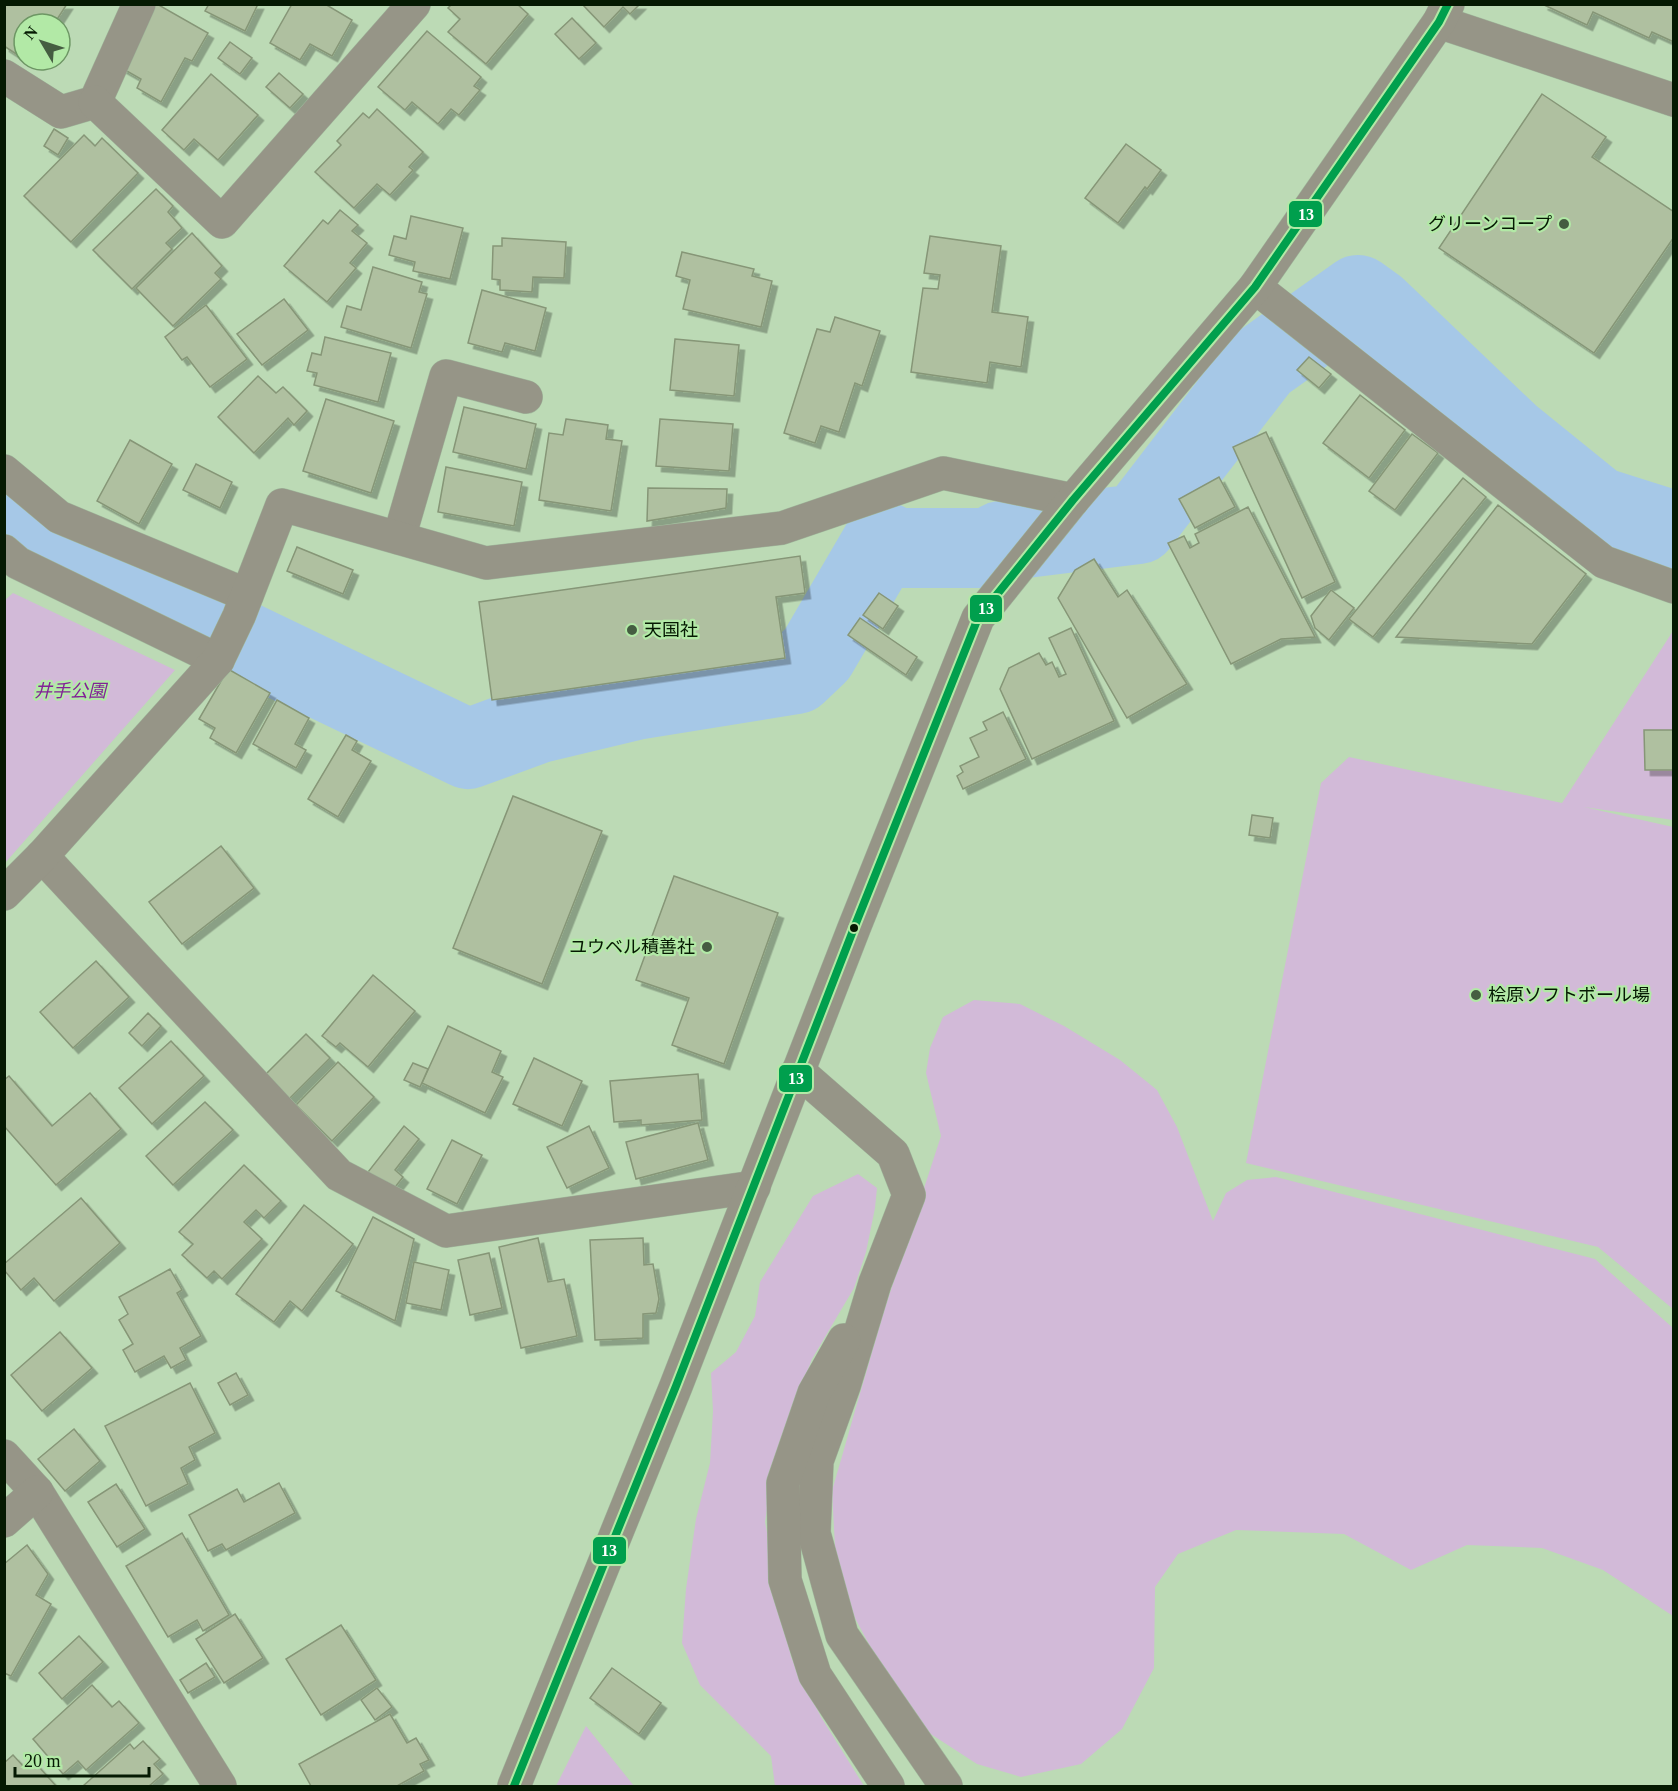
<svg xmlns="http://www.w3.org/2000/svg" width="1678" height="1791" viewBox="0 0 1678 1791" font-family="'Times New Roman','Noto Sans JP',serif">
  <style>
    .green { fill: #d2bad8 }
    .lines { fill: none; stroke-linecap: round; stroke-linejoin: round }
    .river { stroke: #a6c8e7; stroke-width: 80 }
    .building { fill: #afc0a0; stroke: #869677; stroke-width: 1.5; filter: url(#shadow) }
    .minor-casing { stroke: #a0b89c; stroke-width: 34 }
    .minor { stroke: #969587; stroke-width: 33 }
    .bus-1-casing { stroke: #b2e9a6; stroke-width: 12 }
    .bus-1 { stroke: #009f4d; stroke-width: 8 }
    .poi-dot { fill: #455d41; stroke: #b2e9a6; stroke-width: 2 }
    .bus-dot { fill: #051902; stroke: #b2e9a6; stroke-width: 2 }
    .labels { text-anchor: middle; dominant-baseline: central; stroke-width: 4.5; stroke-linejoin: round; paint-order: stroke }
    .poi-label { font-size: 18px; fill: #051902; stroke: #b2e9a6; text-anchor: end }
    .park-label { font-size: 18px; font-style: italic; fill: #822296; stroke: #b2e9a6 }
    .line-badge { stroke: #b2e9a6; stroke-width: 2 }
    .badge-label { font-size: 16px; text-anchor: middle; font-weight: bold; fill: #fff }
  </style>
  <defs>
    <filter id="shadow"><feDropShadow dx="5.5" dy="5.5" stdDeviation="0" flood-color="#0004"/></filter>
  </defs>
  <rect width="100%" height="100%" fill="#bcdab5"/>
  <g class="green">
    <path d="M13,593L175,670L5,863L4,601Z"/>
    <path d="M1673,631V820L1584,807L1673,827V1309L1598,1247L1246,1163L1321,783L1349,757L1562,803Z"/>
    <path d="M974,1000L1020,1004L1064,1026L1120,1060L1157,1090L1177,1127L1213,1221L1226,1193L1247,1180L1276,1177L1595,1259L1673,1328V1616L1603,1570L1542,1548L1467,1545L1411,1570L1344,1534L1236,1530L1178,1554L1155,1587L1154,1668L1122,1729L1081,1764L1021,1777L977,1764L923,1729L881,1667L855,1618L836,1565L832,1491L882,1317L941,1136L926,1073L930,1048L943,1017Z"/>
    <path d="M858,1174L877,1188L875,1208L866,1252L854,1288L812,1359L776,1453L765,1522L791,1657L821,1717L864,1786H775L771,1756L700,1685L682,1643L686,1589L696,1519L710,1463L713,1411L711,1373L736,1352L755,1316L760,1282L813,1196Z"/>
    <path d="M586,1726L634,1786H556Z"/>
  </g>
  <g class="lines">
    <path class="river" d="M4,512L32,535L199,620L468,749L539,723L635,700L796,674L817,654L883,541L897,548H989L1001,541L1138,524L1261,364L1358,295L1376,308L1509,435L1598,507L1674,531"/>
  </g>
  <g class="building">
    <path d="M4,4H67L54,24H24V59L4,46Z"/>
    <path d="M151,4H157L208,33L192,61L185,58L161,102L137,88L141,79L118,66Z"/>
    <path d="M209,4H258L245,31L205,11Z"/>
    <path d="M292,4H325L352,20L332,56L310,44L300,60L270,43Z"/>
    <path d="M452,4H517L528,14L486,64L448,32L460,19L448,8Z"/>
    <path d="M582,4H640L630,14L623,7L604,27Z"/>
    <path d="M1542,4H1674V42L1652,32L1649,38L1593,12L1587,25Z"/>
    <path d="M572,18L596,43L579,59L555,34Z"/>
    <path d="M427,31L481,77L474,86L480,90L459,115L451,109L438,124L412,102L405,110L378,87Z"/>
    <path d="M230,42L252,58L240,74L218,58Z"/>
    <path d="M279,73L303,94L290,108L266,87Z"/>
    <path d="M211,74L258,115L218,160L194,139L184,150L162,130Z"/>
    <path d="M1542,94L1606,137L1592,157L1674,212V237L1594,353L1439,248Z"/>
    <path d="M377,109L423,152L409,167L413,170L390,195L377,184L354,208L315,172L341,145L337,141L363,113L369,118Z"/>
    <path d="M54,129L68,138L58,155L44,146Z"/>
    <path d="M84,135L95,146L102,138L138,173L71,242L24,196Z"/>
    <path d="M1126,144L1161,170L1147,189L1145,187L1118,223L1085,198Z"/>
    <path d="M156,189L173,206L168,212L182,228L166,243L172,249L132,289L93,250Z"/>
    <path d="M340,210L358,225L352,231L367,243L350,263L356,268L327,302L284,266L323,220L328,224Z"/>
    <path d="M411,216L463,228L450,279L413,271L415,262L389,255L394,236L406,239Z"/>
    <path d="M192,233L222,266L215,273L221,279L173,326L136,288Z"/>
    <path d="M930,236L1001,246L992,312L1028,317L1021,367L990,362L987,383L911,372L923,288L938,289L940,275L924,273Z"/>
    <path d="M502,238L566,242L564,278L533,277L532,292L500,290V280L492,279L493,246H502Z"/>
    <path d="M682,252L754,269L752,276L772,281L761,327L683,309L690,280L676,276Z"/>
    <path d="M373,267L422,282L419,292L427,294L411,348L341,327L347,306L361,310Z"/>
    <path d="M482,290L546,308L535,351L505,343L502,352L468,343Z"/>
    <path d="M284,299L308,330L262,365L237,334Z"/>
    <path d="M206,305L247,359L210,387L187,357L182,360L165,337Z"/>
    <path d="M835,317L880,331L862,386L855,383L839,432L821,426L815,443L784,433L817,329L830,332Z"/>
    <path d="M325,337L391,353L378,402L314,385L317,373L307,371L312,353L321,355Z"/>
    <path d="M675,339L739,345L734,396L670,390Z"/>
    <path d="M1309,357L1331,374L1319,388L1297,370Z"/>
    <path d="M258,376L276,393L283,387L307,411L294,425L288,418L254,453L218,417Z"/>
    <path d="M1360,395L1405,430L1369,478L1323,443Z"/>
    <path d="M326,399L394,421L371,493L303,471Z"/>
    <path d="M464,407L536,424L526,469L453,452Z"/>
    <path d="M566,419L608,425L606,439L622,441L611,511L539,500L549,433L563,435Z"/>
    <path d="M660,419L733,424L729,471L656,466Z"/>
    <path d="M1266,432L1335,582L1302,598L1233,447Z"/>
    <path d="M1412,434L1438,453L1395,510L1369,491Z"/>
    <path d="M130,440L172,464L139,524L97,501Z"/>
    <path d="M196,464L232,482L220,508L183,490Z"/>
    <path d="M446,467L522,482L514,526L438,512Z"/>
    <path d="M1219,477L1235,507L1195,528L1179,499Z"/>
    <path d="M1463,478L1486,497L1373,637L1349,619Z"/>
    <path d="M648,488L727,489L726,508L647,521Z"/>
    <path d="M1498,505L1586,574L1532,644L1396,637Z"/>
    <path d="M1248,507L1315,637L1281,639L1231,664L1168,543L1184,536L1190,548L1199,543L1195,534Z"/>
    <path d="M297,547L353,570L343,594L287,571Z"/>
    <path d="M800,556L805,593L776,597L785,658L492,700L479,602Z"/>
    <path d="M1094,559L1118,597L1127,590L1187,684L1127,718L1058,598L1075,570Z"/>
    <path d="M1331,590L1354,608L1329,640L1315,628L1311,616Z"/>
    <path d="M879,593L898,606L883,629L863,615Z"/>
    <path d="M860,618L917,657L906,675L848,635Z"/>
    <path d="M1071,628L1114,721L1032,759L1000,689L1009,668L1039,653L1046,665L1052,662L1059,677L1066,674L1049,638Z"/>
    <path d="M228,669L270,693L236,753L210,738L215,728L199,719Z"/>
    <path d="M277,700L309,718L295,744L306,750L296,768L253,744Z"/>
    <path d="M1003,712L1026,759L963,789L957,776L963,772L960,766L979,757L970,738L987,730L983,722Z"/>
    <path d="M1644,730H1674V770H1645Z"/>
    <path d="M346,735L357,741L352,750L371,761L338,817L308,799Z"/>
    <path d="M513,796L602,831L542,984L453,948Z"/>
    <path d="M1252,815L1273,818L1270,838L1249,835Z"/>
    <path d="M221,846L254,888L182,944L149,902Z"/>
    <path d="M674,876L778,913L724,1064L672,1045L689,998L636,980Z"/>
    <path d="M96,961L129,997L73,1048L40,1012Z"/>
    <path d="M373,975L415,1011L368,1067L340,1043L336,1047L322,1036Z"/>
    <path d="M148,1013L161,1026L142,1046L129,1033Z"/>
    <path d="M448,1026L501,1051L492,1072L503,1077L485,1113L422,1083Z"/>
    <path d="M306,1034L330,1058L289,1099L265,1075Z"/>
    <path d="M171,1041L204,1076L152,1124L119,1088Z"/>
    <path d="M534,1058L582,1081L562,1126L513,1104Z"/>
    <path d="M338,1062L374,1097L332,1141L296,1105Z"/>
    <path d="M413,1063L428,1069L420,1087L404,1080Z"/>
    <path d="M698,1074L702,1120L641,1125V1120L614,1122L610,1081Z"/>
    <path d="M9,1076L52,1126L90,1093L121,1129L56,1185L4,1126V1080Z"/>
    <path d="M205,1102L233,1130L173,1185L146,1156Z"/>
    <path d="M698,1123L708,1160L636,1179L626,1142Z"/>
    <path d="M404,1126L419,1139L395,1170L403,1177L392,1191L368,1172Z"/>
    <path d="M589,1126L609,1168L567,1188L547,1147Z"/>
    <path d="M452,1140L482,1155L457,1204L427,1189Z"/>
    <path d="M244,1165L281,1201L264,1218L256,1210L244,1222L262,1239L222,1279L214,1271L207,1278L182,1255L193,1244L179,1232Z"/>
    <path d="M81,1198L120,1243L54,1301L34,1278L21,1290L4,1270V1264Z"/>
    <path d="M304,1205L353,1244L302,1311L290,1301L274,1322L236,1294Z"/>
    <path d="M373,1217L414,1239L395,1321L336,1291Z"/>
    <path d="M538,1238L548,1282L564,1279L577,1336L521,1348L499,1247Z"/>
    <path d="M643,1238L644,1265L653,1264L659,1299L656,1313L643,1314V1338L595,1340L590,1240Z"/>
    <path d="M489,1253L502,1308L470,1315L458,1260Z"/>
    <path d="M414,1262L449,1270L441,1310L406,1303Z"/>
    <path d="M170,1269L182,1290L177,1293L201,1336L180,1348L186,1360L171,1368L164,1356L135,1372L123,1350L133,1344L119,1320L128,1314L119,1297Z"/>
    <path d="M60,1332L92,1368L42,1411L11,1375Z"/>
    <path d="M236,1373L248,1395L230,1405L218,1383Z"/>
    <path d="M190,1383L215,1433L189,1447L195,1460L181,1468L188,1484L146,1506L105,1426Z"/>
    <path d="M74,1429L100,1461L65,1491L38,1459Z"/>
    <path d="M279,1483L295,1513L226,1550L222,1544L208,1551L189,1515L237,1489L244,1502Z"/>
    <path d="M116,1484L145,1529L117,1547L88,1502Z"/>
    <path d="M182,1533L229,1615L203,1631L197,1620L168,1637L126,1566Z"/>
    <path d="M27,1545L48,1574L36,1595L51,1604L11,1676L4,1673V1564Z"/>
    <path d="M235,1614L263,1658L224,1683L196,1639Z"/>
    <path d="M341,1625L376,1680L321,1715L286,1659Z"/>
    <path d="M79,1636L103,1662L62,1699L39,1673Z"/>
    <path d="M206,1663L215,1677L188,1693L180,1680Z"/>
    <path d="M612,1668L661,1703L639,1734L590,1698Z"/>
    <path d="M92,1685L112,1707L119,1701L139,1723L86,1770L78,1761L63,1774L33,1739Z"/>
    <path d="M377,1688L392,1707L375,1720L361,1700Z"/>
    <path d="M390,1714L407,1743L416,1738L429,1760L420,1764L424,1771L397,1786H311L299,1764Z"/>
    <path d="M143,1741L160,1759L154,1764L163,1774L149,1786H83L130,1744L134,1749Z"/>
    <path d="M13,1755L23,1766L31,1758L56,1786H4V1763Z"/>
  </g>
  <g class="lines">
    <defs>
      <g id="minor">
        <path d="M1439,22L1674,100"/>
        <path d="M4,76L61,112L95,102L139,4"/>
        <path d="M95,102L222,222L414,4"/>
        <path d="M1255,287L1604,562L1674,587"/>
        <path d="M4,471L59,517L247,595"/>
        <path d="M399,538L446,376L526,397"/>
        <path d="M4,551L18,563L218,660"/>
        <path d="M42,856L339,1175L446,1231L754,1187"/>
        <path d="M4,894L42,856L218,660L239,616L282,505L486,563L782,528L943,473L1073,500"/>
        <path d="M798,1071L893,1154L909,1195L875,1283L844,1386L817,1461L814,1533L842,1635L946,1786"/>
        <path d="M844,1340L814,1393L783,1483L785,1580L815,1675L888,1786"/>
        <path d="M4,1456L37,1492L220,1786"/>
        <path d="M4,1521L37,1492"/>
        <path d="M514,1786L676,1386L854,928L978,618L1073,500L1255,287L1439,22L1448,4"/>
      </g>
    </defs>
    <use href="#minor" class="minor-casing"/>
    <use href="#minor" class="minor"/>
    <defs>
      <path id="bus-1" d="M514,1786L676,1386L854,928L978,618L1073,500L1255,287L1439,22L1448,4"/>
    </defs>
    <use href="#bus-1" class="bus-1-casing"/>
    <use href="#bus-1" class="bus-1"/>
  </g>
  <g class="poi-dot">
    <circle cx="1564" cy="224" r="6"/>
    <circle cx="632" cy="630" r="6"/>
    <circle cx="707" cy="947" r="6"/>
    <circle cx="1476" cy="995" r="6"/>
  </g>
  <circle class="bus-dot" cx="854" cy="928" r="5"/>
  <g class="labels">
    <g class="poi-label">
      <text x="1552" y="224">グリーンコープ</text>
      <text x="644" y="630" text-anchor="start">天国社</text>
      <text x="695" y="947">ユウベル積善社</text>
      <text x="1488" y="995" text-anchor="start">桧原ソフトボール場</text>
    </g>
    <g class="park-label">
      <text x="70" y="691">井手公園</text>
    </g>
  </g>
  <g class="line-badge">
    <rect x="1288" y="200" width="35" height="28" rx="6" fill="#009f4d"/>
    <rect x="969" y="594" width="34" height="29" rx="6" fill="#009f4d"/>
    <rect x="778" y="1064" width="35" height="29" rx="6" fill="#009f4d"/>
    <rect x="592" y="1536" width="35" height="29" rx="6" fill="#009f4d"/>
  </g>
  <g class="badge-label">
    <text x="1306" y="220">13</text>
    <text x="986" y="614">13</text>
    <text x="796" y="1084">13</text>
    <text x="609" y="1556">13</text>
  </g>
  <rect width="1678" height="1791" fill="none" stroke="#051902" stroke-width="12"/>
  <g transform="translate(42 42) rotate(309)"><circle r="28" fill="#b2e9a6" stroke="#6d9664" stroke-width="1.5"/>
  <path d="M0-4.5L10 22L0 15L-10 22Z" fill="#455d41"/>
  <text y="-9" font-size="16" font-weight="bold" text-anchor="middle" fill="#051902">N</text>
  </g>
  <path d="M15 1767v9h134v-9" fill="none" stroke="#051902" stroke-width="3"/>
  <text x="24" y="1767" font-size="18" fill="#051902" stroke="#b2e9a6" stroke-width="4.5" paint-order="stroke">20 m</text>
</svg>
